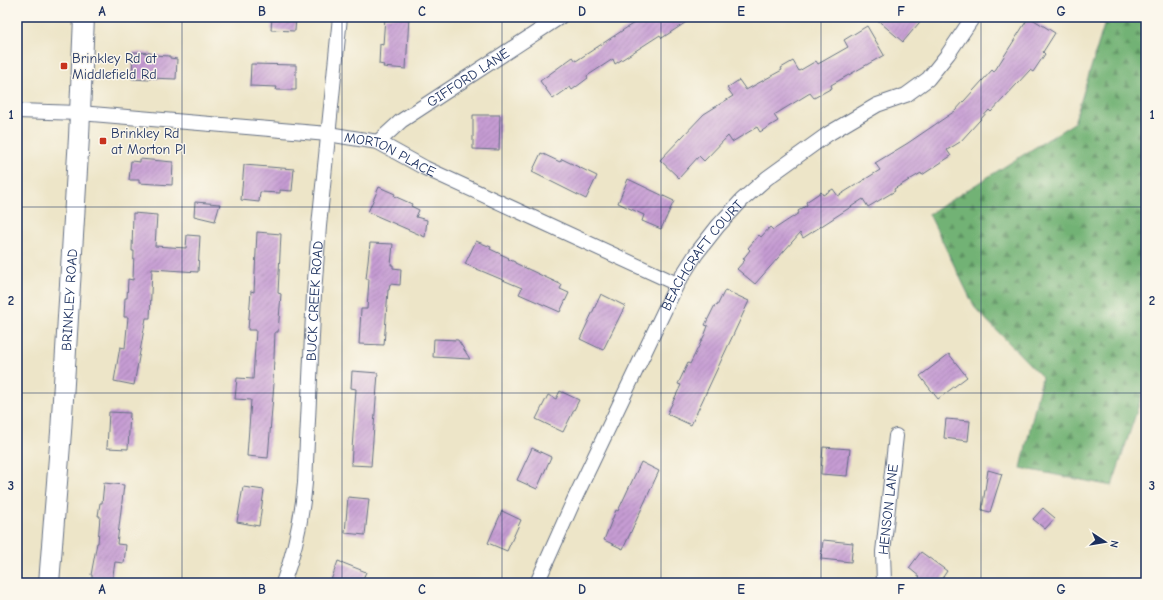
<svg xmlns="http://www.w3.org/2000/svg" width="1163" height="600" viewBox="0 0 1163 600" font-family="'Comic Neue',sans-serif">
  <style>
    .forest { fill: url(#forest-firs); stroke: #467069 }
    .building { fill: url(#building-hatch) }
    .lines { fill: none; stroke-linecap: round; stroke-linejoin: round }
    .street-casing { stroke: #646f83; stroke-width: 16 }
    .secondary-casing { stroke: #646f83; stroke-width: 22 }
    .street { stroke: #fff; stroke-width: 14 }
    .secondary { stroke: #fff; stroke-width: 20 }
    .grid { fill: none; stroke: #1b2f5e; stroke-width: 1; stroke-opacity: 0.55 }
    .poi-dot { fill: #c8321e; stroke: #fbf7ec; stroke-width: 1.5 }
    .labels { text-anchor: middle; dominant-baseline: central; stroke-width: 3; stroke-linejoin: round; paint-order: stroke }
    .poi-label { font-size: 14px; fill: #1b2f5e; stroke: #fbf7ec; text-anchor: start }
    .street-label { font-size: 14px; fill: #1b2f5e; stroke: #fbf7ec }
    .neatline { fill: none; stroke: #1b2f5e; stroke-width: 1.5 }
    .grid-label { font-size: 13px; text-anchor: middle; font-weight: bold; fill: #1b2f5e }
  </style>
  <defs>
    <pattern id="forest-firs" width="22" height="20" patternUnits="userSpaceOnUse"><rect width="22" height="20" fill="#72b274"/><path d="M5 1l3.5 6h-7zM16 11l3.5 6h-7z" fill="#5d9162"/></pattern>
    <pattern id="building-hatch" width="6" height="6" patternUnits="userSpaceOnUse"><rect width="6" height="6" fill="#c69cd3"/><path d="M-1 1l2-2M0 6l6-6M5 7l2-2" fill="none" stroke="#a080ae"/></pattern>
  </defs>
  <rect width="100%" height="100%" fill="#fbf7ec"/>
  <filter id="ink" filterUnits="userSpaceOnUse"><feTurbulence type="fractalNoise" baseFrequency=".025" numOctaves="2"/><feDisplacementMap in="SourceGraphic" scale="8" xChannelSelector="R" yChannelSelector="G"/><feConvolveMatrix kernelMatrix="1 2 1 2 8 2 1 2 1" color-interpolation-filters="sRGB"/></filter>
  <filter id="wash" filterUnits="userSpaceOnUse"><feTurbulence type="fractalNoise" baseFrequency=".012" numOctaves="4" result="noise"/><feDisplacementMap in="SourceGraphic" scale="16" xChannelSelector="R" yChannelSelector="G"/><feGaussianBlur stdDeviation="0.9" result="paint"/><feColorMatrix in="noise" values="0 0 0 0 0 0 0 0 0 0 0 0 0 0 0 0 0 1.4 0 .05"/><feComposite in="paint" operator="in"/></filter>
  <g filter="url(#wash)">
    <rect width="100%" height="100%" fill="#ede5c8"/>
    <path class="forest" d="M1100,17H1146V383L1112,486L1021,468L1042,377L975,308L929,214L1074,123L1105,22Z"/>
    <g id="blocks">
      <g class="building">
        <path d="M272,17H296L295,31L271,30Z"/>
        <path d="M385,17H409L406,69L383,67L384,65L379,64L380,44L383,45Z"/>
        <path d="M643,17H694L662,38L660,35L615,64L613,59L587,76L588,78L572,90L570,87L553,99L540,81L573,57L576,61Z"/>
        <path d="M874,17H924L903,42Z"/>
        <path d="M1029,17L1055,33L1043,52L1045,54L1033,72L1030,70L991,112L989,110L960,142L947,150L951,156L922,175L921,173L894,189L895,191L868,207L863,199L803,238L800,233L755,284L737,269L745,260L743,259L750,250L748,248L759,235L761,237L770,227L773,230L799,213L798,211L807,205L806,202L821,192L823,195L833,189L838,196L880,170L875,163L908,143L955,111L992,70L994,72Z"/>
        <path d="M867,26L884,55L831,85L832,88L814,98L810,93L774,115L778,121L760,132L757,127L732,142L728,136L704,161L699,156L679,178L660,160L704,114L733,96L727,88L739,80L746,90L782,70L781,68L793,61L799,71L816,61L818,64L848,47L844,40Z"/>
        <path d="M133,52L151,53V55L170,56V58L177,59L176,79L149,78V80L132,79Z"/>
        <path d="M251,64L296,65V90H276L277,87L250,86Z"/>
        <path d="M473,115H500L499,150L473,149Z"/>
        <path d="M541,153L560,162L562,159L597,176L586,199L532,172Z"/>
        <path d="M140,159L173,162L172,185L139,183V180H129L131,161L140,162Z"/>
        <path d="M244,165L294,169L292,191L280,190V193L260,192L259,202L241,200Z"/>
        <path d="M628,179L674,201L661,229L642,221L644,215L618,203Z"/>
        <path d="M379,187L395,194L394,196L412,204L411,206L419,210L416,217L427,220L425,237L368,212Z"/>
        <path d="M195,202L220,204L215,221L194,216Z"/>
        <path d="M133,213L157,215L155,246L186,248L187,235L200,236L198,272L152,269L150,318H146L134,385L114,381L120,347L125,348L128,317H124L125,298H127L128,279L133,280L134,251H132Z"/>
        <path d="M257,232L281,234L278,293L281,294L278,332H275L273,383H274L268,458L247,456L251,400L235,399L237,378L253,379L256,330H248L251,291L254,292Z"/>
        <path d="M476,241L491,247L490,249L509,258L508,259L515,262V263L562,285L560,289L569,293L560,312L519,294L522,288L465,264Z"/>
        <path d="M370,243L393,244L391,265H393V268L401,269L400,285L390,284L389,290H388L384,345L359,344L361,309H367L369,279H366Z"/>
        <path d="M725,290L749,301L691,425L667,414L681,385L678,384L688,363L690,364L705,334L708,326L705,325L715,305L717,306Z"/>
        <path d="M601,294L625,306L603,350L580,339Z"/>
        <path d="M434,339L458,340L470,359L433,357Z"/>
        <path d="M949,354L967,377L938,399L920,376Z"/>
        <path d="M352,371L378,373L371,466L351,465L356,389L351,388Z"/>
        <path d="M560,391L579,400L563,432L536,419L548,395L556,399Z"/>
        <path d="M109,412L130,413L128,449L107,448Z"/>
        <path d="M946,419L970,421L968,441L944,438Z"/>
        <path d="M823,447L850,449L847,476L821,474Z"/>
        <path d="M532,448L551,457L537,489L517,480Z"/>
        <path d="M641,462L659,471L623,549L604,540L616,510L618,511Z"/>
        <path d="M988,470L1002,474L990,512L982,510Z"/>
        <path d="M104,483L124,485L117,544L126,545L124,563L115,562L112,581L92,578V575H91L97,543H98L100,516H98L100,503H102Z"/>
        <path d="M243,487L264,490L259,526L237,522Z"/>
        <path d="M348,497L369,499L365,535L345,533Z"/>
        <path d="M1043,508L1055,518L1045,529L1033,519Z"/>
        <path d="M502,511L521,520L507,551L488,543Z"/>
        <path d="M823,540L853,543L851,562L821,559Z"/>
        <path d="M921,552L947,571L939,583H915L920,577L909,568Z"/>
        <path d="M338,561L366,572L361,583H330Z"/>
      </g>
    </g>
  </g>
  <g filter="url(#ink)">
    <use href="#blocks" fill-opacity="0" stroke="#646f83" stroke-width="1"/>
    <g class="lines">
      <defs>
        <g id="street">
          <path id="s1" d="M17,111L80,113L328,134L378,142L425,168L677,284"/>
          <path id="s2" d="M378,142L401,121L560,17"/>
          <path id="s3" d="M283,583C295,551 302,517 305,483L314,294L319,226L340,17"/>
          <path id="s4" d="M537,583L574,500L677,284L696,254L718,226L742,200L767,178L828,134L877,105L906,95L928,79L948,54L973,17"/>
          <path id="s5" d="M884,583L883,552L896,436"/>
        </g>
        <g id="secondary">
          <path id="s6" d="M49,583L61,432L79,137L84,17"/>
        </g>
      </defs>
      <use href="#street" class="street-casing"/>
      <use href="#secondary" class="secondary-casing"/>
      <use href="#street" class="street"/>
      <use href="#secondary" class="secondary"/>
    </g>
  </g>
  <path class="grid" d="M182,17V583M342,17V583M502,17V583M661,17V583M821,17V583M981,17V583M17,207H1146M17,393H1146"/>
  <g class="poi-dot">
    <rect x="60" y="62" width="8" height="8" rx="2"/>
    <rect x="99" y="137" width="8" height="8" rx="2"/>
  </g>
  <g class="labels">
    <g class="poi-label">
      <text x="72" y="58">Brinkley Rd at<tspan x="72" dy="16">Middlefield Rd</tspan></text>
      <text x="111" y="133">Brinkley Rd<tspan x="111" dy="16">at Morton Pl</tspan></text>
    </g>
    <g class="street-label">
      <text stroke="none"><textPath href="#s2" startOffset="111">GIFFORD LANE</textPath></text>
      <text stroke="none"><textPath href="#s1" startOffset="378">MORTON PLACE</textPath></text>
      <text stroke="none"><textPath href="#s4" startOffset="368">BEACHCRAFT COURT</textPath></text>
      <text stroke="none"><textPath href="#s6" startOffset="284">BRINKLEY ROAD</textPath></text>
      <text stroke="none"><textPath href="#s3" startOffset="285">BUCK CREEK ROAD</textPath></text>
      <text stroke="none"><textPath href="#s5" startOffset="74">HENSON LANE</textPath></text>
    </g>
  </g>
  <rect width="1163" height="600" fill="none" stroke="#fbf7ec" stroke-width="44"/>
  <g transform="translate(1105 542) rotate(102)" stroke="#fbf7ec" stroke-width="3" paint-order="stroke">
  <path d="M0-3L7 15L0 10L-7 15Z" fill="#1b2f5e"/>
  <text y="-6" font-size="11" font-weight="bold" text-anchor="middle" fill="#1b2f5e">N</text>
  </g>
  <rect x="22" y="22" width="1119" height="556" class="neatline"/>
  <g class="grid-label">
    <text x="102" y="16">A</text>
    <text x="262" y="16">B</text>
    <text x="422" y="16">C</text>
    <text x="582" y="16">D</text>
    <text x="741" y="16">E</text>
    <text x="901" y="16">F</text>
    <text x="1061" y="16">G</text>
    <text x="11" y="119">1</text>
    <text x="1152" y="119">1</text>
    <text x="11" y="305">2</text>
    <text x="1152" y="305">2</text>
    <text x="11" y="490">3</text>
    <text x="1152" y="490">3</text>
    <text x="102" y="594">A</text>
    <text x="262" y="594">B</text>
    <text x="422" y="594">C</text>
    <text x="582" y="594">D</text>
    <text x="741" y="594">E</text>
    <text x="901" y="594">F</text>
    <text x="1061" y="594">G</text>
  </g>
</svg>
